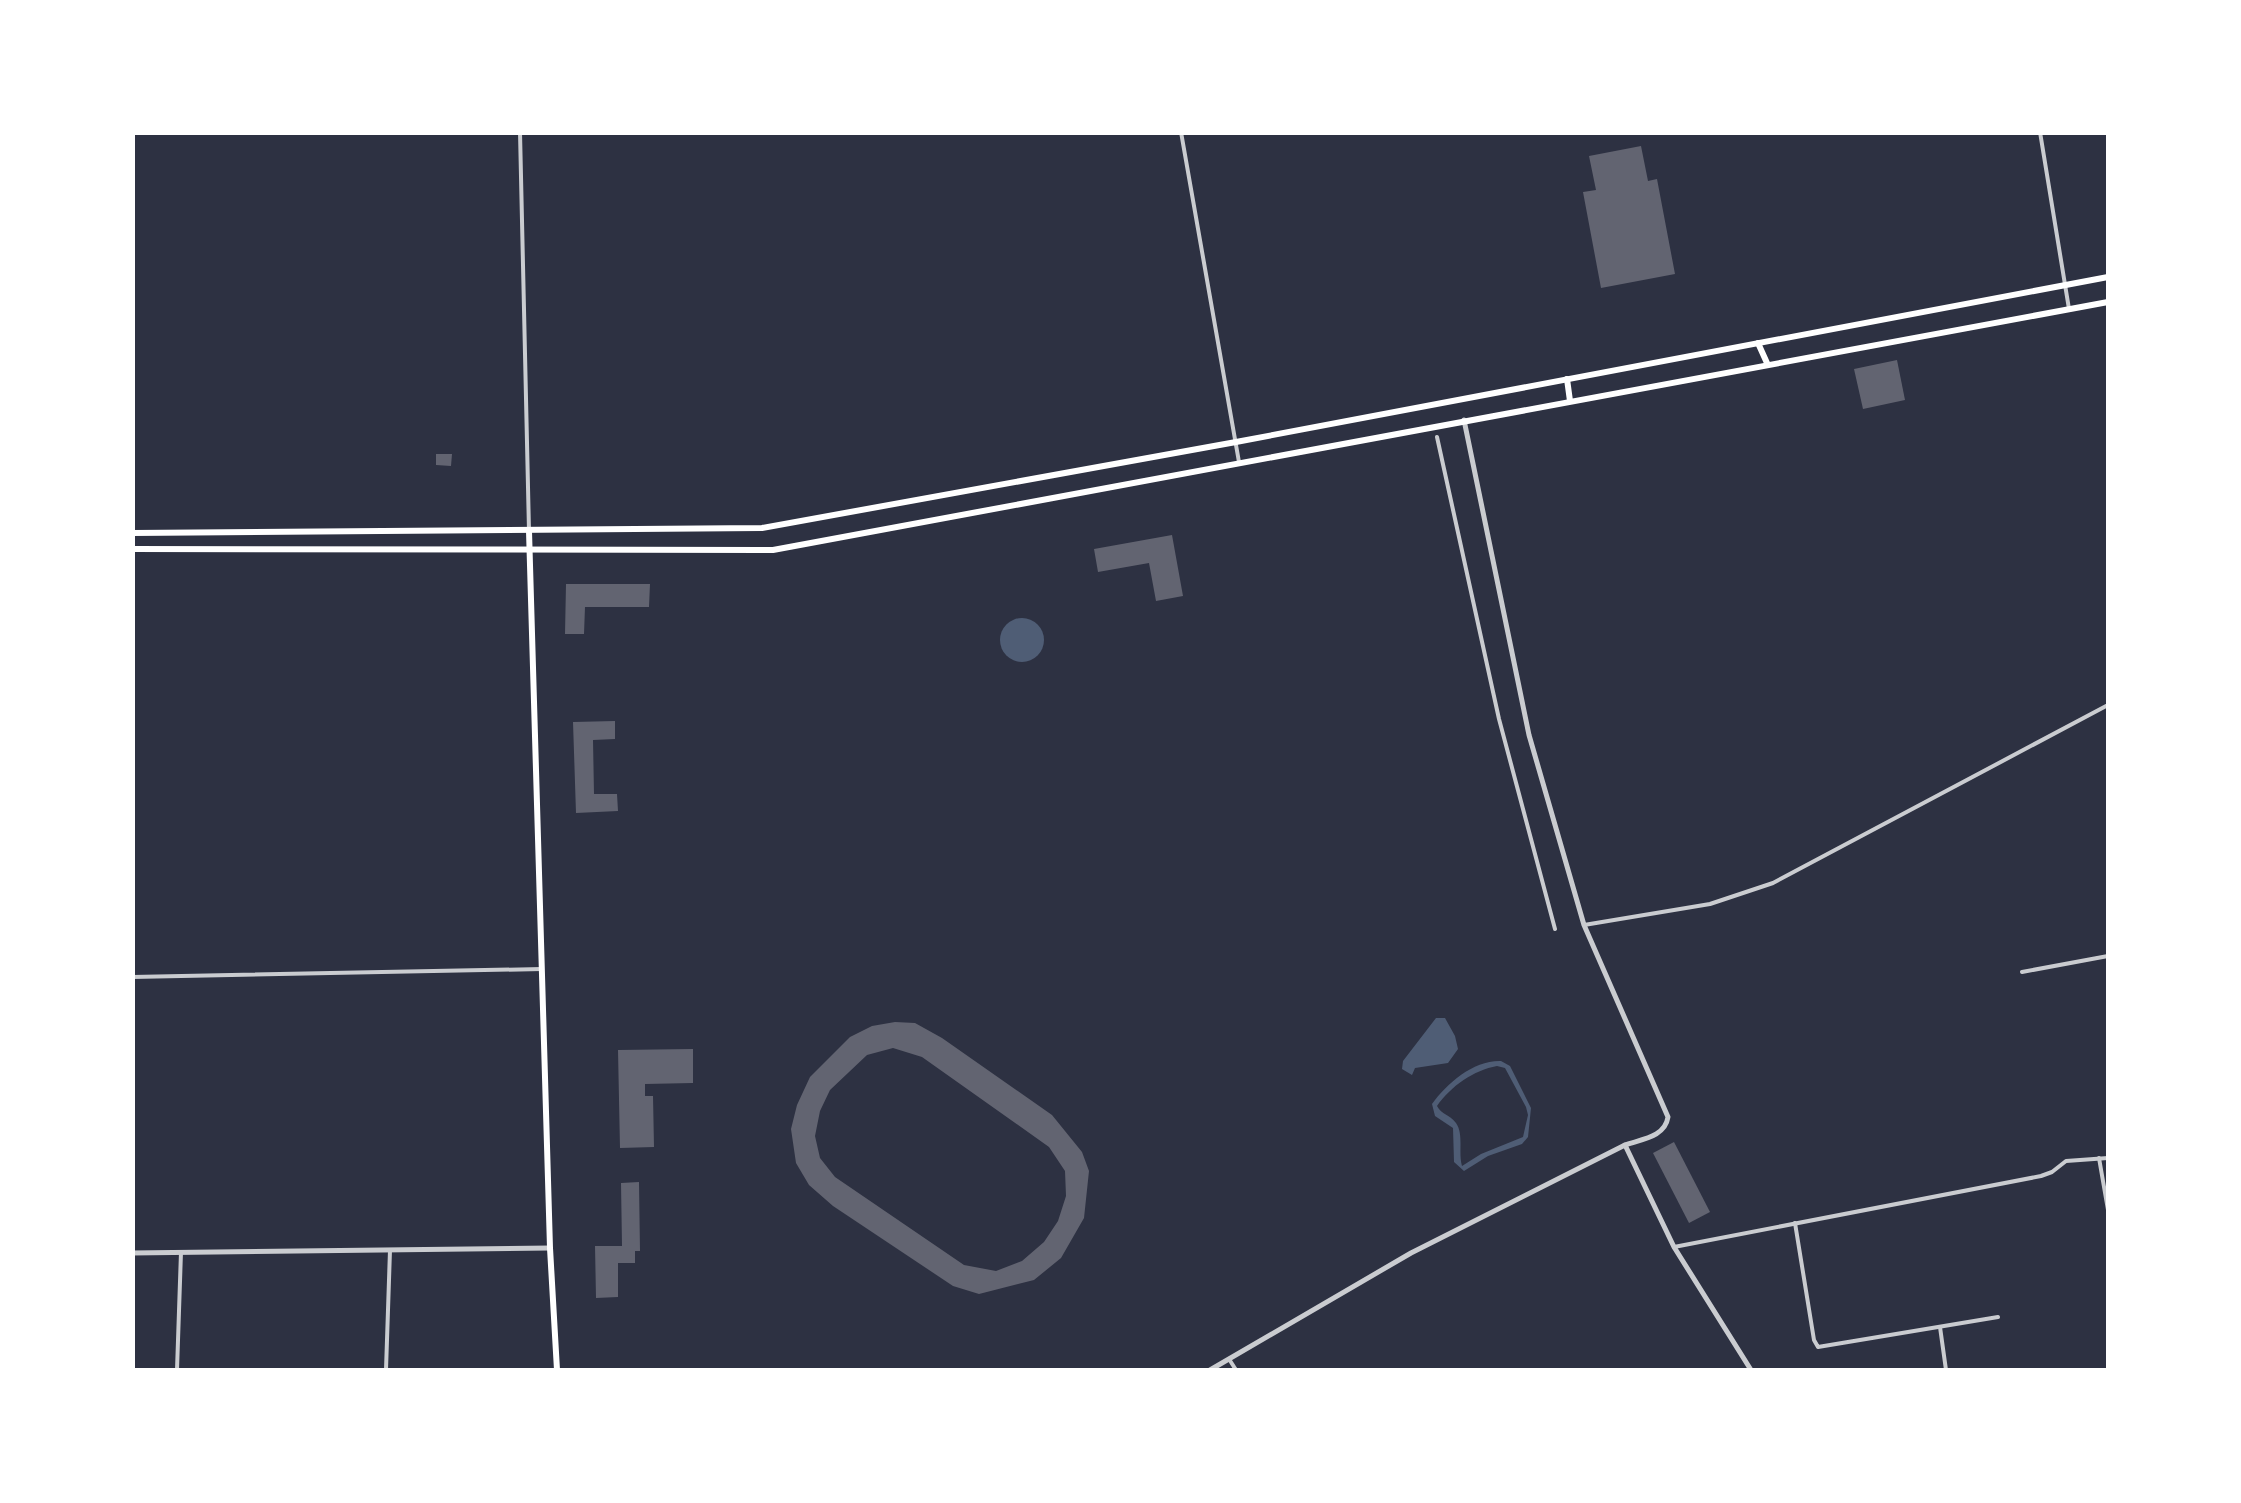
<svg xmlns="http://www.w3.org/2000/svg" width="2241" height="1503" viewBox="0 0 2241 1503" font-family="'Fira Sans Condensed',sans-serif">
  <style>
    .water { fill: #4f5d75; fill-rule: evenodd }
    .building { fill: #626471; fill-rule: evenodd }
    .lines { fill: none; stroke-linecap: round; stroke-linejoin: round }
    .pedestrian { stroke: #caccd0; stroke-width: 4 }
    .minor { stroke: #caccd0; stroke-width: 4 }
    .tertiary { stroke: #caccd0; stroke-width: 5 }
    .secondary { stroke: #fff; stroke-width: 6 }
  </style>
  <rect width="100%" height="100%" fill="#2d3142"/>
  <g class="water">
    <circle cx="1022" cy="640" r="22"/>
    <path d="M1436,1018H1445L1455,1036L1458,1049L1448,1063L1415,1068L1412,1075L1402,1069L1403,1061Z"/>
    <path d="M1501,1061L1510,1066L1531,1108L1528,1137L1522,1144L1488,1156L1464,1171L1454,1162L1453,1128L1435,1116L1432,1104C1447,1083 1474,1060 1501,1061ZM1497,1066L1505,1068L1526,1107L1528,1115L1523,1137L1481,1154L1462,1166C1458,1153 1464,1134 1456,1123C1449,1114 1442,1115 1437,1106C1451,1086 1474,1070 1497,1066Z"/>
  </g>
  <g class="building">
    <path d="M1641,146L1648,181L1657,179L1675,274L1601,288L1583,192L1596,190L1589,156Z"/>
    <path d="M1897,360L1905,400L1863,409L1854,369Z"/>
    <path d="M436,454H452L451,466L436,465Z"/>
    <path d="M1172,535L1183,596L1156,601L1149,563L1098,572L1094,549Z"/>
    <path d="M566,584H650L649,607H585L584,634H565Z"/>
    <path d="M615,721V739L593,740L594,794H617L618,811L576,813L573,722Z"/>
    <path d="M895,1022L915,1023L942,1038L1052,1115L1082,1152L1089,1171L1084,1218L1061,1258L1034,1280L979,1294L953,1286L833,1206L809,1185L796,1163L791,1129L797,1105L810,1077L850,1037L872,1026ZM893,1048L922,1057L1049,1147L1065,1171L1066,1196L1058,1221L1044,1242L1022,1261L996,1271L964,1265L835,1177L820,1158L815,1136L820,1111L830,1090L867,1055Z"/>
    <path d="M693,1049V1083L645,1084V1096H653L654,1147L620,1148L618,1050Z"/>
    <path d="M1674,1142L1710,1212L1689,1223L1653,1153Z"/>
    <path d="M639,1182L640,1251H635V1263H618V1297L596,1298L595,1246H622L621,1183Z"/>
  </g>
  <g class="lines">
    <path class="pedestrian" d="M1437,437L1499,719L1555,929"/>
    <g class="minor">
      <path d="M520,132L529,531"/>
      <path d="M1181,132L1239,462"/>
      <path d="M2040,132L2069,309"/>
      <path d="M1584,925L1710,904L1773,883L2108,705"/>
      <path d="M2022,972L2108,956"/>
      <path d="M132,977L542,969"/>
      <path d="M2099,1158L2108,1210"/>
      <path d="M1795,1223L1814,1340L1818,1347L1998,1317"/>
      <path d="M1674,1247L2041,1176L2052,1172L2066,1161L2108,1158"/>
      <path d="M1940,1327L1946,1370"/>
      <path d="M1229,1359L1236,1370"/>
      <path d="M177,1370L181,1252"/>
      <path d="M386,1370L390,1250"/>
    </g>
    <g class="tertiary">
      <path d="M1625,1145L1674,1247L1751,1370"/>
      <path d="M132,1253L550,1248"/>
      <path d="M1210,1370L1411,1253L1625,1145C1642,1139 1665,1137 1668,1117L1584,925L1529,735L1464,420"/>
    </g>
    <g class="secondary">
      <path d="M1758,343L1767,363"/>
      <path d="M1567,379L1570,401"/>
      <path d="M529,531L550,1248L557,1370"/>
      <path d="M132,533L762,528L1236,442L2108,277"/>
      <path d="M132,549L773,550L2108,302"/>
    </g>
  </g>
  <rect width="2241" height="1503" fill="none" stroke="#ffffff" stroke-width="270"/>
</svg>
